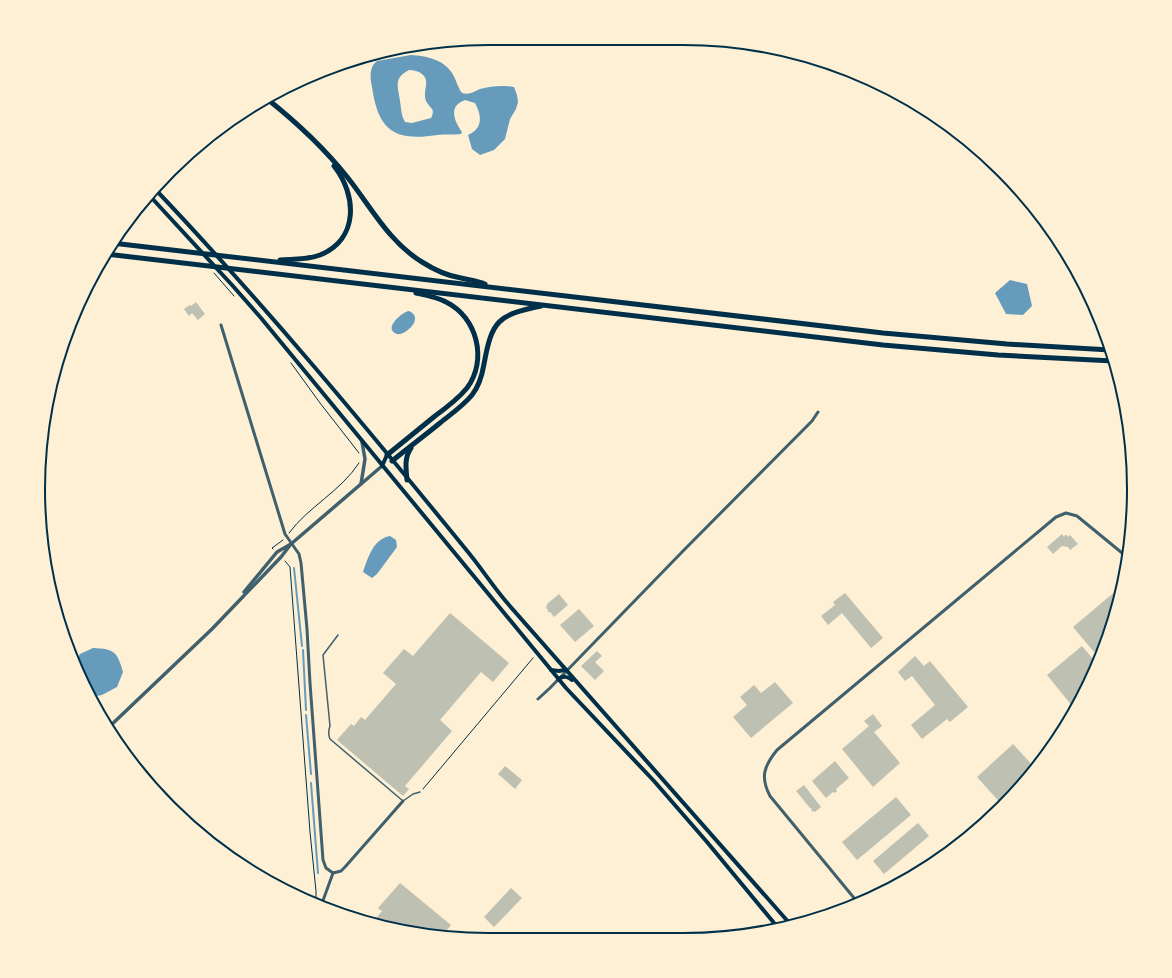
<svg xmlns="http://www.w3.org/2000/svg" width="1172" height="978" viewBox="0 0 1172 978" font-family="Montserrat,sans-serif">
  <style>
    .water { fill: #669bbc; fill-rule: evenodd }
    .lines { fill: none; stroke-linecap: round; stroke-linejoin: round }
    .stream { stroke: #669bbc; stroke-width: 2 }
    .building { fill: #bec0b2 }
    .path { stroke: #003049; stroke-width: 1 }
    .service { stroke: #3f606c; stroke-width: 1.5 }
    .minor { stroke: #3f606c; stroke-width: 3 }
    .tertiary { stroke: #3f606c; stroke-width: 3.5 }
    .secondary { stroke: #003049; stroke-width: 4 }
    .motorway { stroke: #003049; stroke-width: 5 }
    .rim { fill: none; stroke: #003049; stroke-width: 2 }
  </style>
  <rect width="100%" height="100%" fill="#fdf0d5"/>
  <g class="water">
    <path d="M411,55C426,56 443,59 452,73C456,79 457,86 462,93C470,95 473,92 480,89C491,86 503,85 514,87L517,95L518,102L516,109L510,119L505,139L494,150L480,155L472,149L468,135C483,128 482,116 475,103L465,100C448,106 454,121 462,132L461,134C453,135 445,134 437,135C393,142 378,129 372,87C370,78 369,67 377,61ZM409,70C414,70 418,71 422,74C431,81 422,91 426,101C430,109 436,108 431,118L412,123L405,122L403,118C401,112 401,107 400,101C398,87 393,78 409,70Z"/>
    <path d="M1010,280L1027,284L1032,306L1023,315L1006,314L995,293Z"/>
    <path d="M409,311C425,318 405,336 397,334C382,329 402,312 409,311Z"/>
    <path d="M390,536L396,540L397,547L377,574L372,578L363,572C368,558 373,539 390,536Z"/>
    <path d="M93,648C115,649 117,652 123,672L117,687L102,695L91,697L74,665L80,654Z"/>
  </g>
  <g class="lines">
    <g class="stream">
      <path d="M294,568L302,646"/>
      <path d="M303,650L306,710"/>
      <path d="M306,715L311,774"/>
      <path d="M311,783L318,873"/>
    </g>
  </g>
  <g class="building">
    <path d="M196,302L205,314L198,320L192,313L189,316L184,309L190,305L191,306Z"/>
    <path d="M1062,534L1064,537L1065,535H1067L1068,537L1070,535L1078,544L1070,550L1068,547L1062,546L1053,554L1047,547Z"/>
    <path d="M1123,585L1106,642L1094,652L1073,627Z"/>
    <path d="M845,593L883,638L871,648L842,613L828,625L821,616L835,605L833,602Z"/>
    <path d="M559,594L568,605L554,617L550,612H548V610L546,608L547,604Z"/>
    <path d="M579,609L594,626L575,642L560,625Z"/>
    <path d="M450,613L509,663L493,682L481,672L440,720L452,731L405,786L409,789L403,796L337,740L351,724L354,726L361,717L365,720L396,684L383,673L404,649L413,656Z"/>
    <path d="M1082,646L1093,659L1096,656L1100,661L1078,703L1073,707L1047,675Z"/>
    <path d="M597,651L602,656L595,662L604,671L595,680L581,666Z"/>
    <path d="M915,656L924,666L930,661L968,707L950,722L947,719L922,739L911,725L935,705L912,676L905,681L898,672Z"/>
    <path d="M775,682L793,703L751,738L733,717L747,705L740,697L754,685L761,693Z"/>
    <path d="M873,714L882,726L874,732L900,763L873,787L842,749L869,726L864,721Z"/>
    <path d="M1013,744L1035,768L1003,806L977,777Z"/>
    <path d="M835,761L849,778L836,789L837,791L835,793L833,792L826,798L812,781Z"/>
    <path d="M505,766L522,780L515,789L498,774Z"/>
    <path d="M804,785L821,807L815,812L814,811L813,812L811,810L812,809L810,808L796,791Z"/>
    <path d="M896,797L911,815L857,860L842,842Z"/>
    <path d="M918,823L929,836L884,874L873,861Z"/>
    <path d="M400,883L451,925L442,936L403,928L399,925L398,927L373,922L382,911L378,908Z"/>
    <path d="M511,888L522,898L494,927L484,917Z"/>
  </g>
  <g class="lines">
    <g class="path">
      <path d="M214,273L234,296"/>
      <path d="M291,363L320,403L359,453"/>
      <path d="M289,533C308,507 341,491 359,463"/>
      <path d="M273,549L272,548L283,540"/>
      <path d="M285,561L290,567L310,832L316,891V903"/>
      <path d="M423,789L533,658"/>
    </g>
    <path class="service" d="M338,635L323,655L330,726C328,731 328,734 330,739L403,801L413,794L420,792"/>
    <g class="minor">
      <path d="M221,325L285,534L299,554L301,563L307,629L310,683L323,860L326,868L333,873"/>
      <path d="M538,699L550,688L683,551L812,421L818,412"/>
      <path d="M333,873L341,871L345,867L403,801"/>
      <path d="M859,904L770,796C760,777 764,766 777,750L1056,517L1066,513L1077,516L1127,557"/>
      <path d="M321,906L333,873"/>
    </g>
    <g class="tertiary">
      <path d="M361,484L365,459L362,442"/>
      <path d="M244,592L277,552L291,544L382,466"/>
      <path d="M108,728L212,629L281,557L291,544"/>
    </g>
    <g class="secondary">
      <path d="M155,189C265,305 367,428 468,552C482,569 494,588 509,605L791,925"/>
      <path d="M149,195L232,285L261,318L566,688L654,781L707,842L779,929"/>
      <path d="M382,466L387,455"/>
      <path d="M551,670L559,671L565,670"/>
      <path d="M558,679C564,676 567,676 572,680"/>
    </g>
    <g class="motorway">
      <path d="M266,98C295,121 325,149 348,178C371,207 389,242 422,262C433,269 448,276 461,278C469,280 477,281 485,284"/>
      <path d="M112,243L883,333L1007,344L1110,350"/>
      <path d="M106,254L883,345L998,355L1113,361"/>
      <path d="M280,260C294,259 307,260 320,255C359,239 357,195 334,166"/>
      <path d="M387,455C403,442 419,429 435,416C446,408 458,399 467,388C488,360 477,317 446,302C437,297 426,295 416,293"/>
      <path d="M392,461C408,448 424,436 440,423C451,414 463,406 472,395C479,386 482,376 484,364C492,320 498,315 541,306"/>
      <path d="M407,480C406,468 404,458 411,448"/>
    </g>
  </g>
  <path d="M0 0H1172V978H0ZM489 45H683A444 444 0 0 1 1127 489V489A444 444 0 0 1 683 933H489A444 444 0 0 1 45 489V489A444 444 0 0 1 489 45Z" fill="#fdf0d5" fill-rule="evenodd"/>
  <path class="rim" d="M489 45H683A444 444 0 0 1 1127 489V489A444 444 0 0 1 683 933H489A444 444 0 0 1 45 489V489A444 444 0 0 1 489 45Z"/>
</svg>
